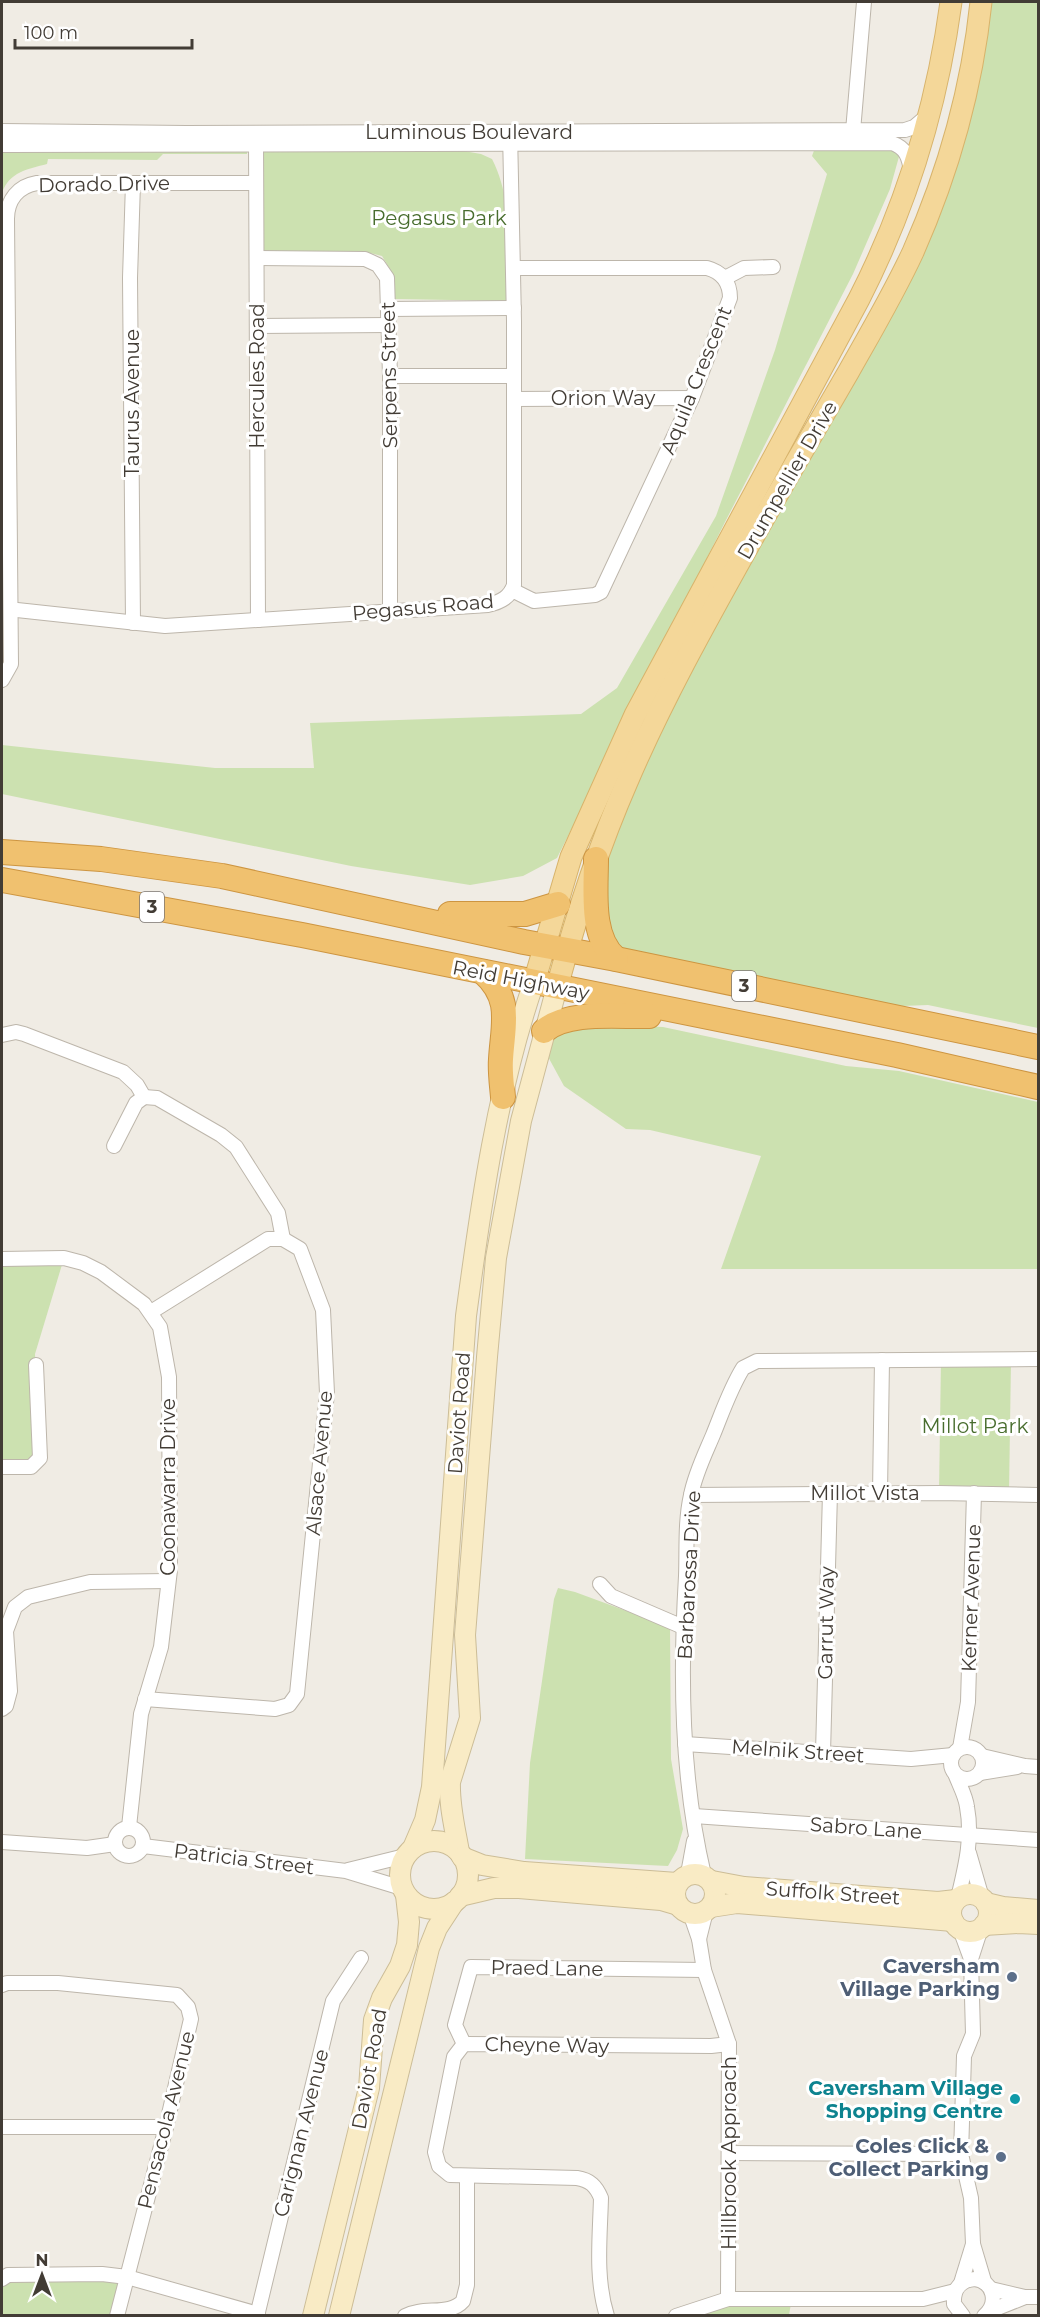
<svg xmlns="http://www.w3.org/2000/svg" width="1040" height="2317" viewBox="0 0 1040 2317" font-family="Montserrat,sans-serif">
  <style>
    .green { fill: #cce1b0 }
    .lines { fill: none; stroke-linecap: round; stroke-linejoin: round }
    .street-casing { stroke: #bdb6ab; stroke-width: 16 }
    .secondary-casing { stroke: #ccbd97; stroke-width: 22 }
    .primary-casing { stroke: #d7b36b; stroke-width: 23 }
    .highway-casing { stroke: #cd9541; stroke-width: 26 }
    .street { stroke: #fff; stroke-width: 14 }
    .secondary { stroke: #f9ebc5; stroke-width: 20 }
    .primary { stroke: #f4d799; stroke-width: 21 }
    .highway { stroke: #f0c16f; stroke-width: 24 }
    .service-dot { fill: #5c6f8a; stroke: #fff; stroke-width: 2 }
    .culture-dot { fill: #0f9aa8; stroke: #fff; stroke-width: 2 }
    .labels { text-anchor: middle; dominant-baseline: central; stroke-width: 6; stroke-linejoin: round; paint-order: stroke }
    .shield { fill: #fff; stroke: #7b7672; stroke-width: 1.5 }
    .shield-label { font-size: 18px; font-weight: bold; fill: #423c35 }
    .street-label { font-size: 20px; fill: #423c35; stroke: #fff }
    .park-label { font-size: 20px; fill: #486d2e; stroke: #fff }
    .service-label { font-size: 20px; font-weight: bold; fill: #4e5e75; stroke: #fff; text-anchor: end }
    .culture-label { font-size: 20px; font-weight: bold; fill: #0d838f; stroke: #fff; text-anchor: end }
  </style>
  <rect width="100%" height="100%" fill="#f0ece4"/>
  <g class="green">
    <path d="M979,2H1038V1028L928,1005L902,1006L680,967L616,959L597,906L621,794L861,350L956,132Z"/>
    <path d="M2,144L247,145V154H163L157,160L48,159L47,164C28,169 9,172 2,193Z"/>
    <path d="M816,145H892L900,153L890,189L853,274L725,522L557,858L523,876L470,885L351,866L2,794V745L215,768H314L310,723L581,714L617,688L716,516L775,350L827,174L812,156Z"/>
    <path d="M458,150L481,154L492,159C514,202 508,254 509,301L395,299L394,276L382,256L366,252H263L261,152Z"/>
    <path d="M594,1024L663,1027L846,1066L899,1071L1038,1102V1269H721L761,1156L650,1130L626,1129L564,1086L546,1053L557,1032Z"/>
    <path d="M64,1258L35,1354L40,1458L2,1466V1259Z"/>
    <path d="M941,1359L1011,1360L1009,1494L939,1493Z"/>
    <path d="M558,1588L575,1592L670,1627L671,1759L683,1829L677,1850L668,1866L525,1859L530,1763L554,1599Z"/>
    <path d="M127,2277L117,2316L2,2315V2279Z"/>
    <path d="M792,2298L789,2315L676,2316L696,2308Z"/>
  </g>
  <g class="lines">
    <defs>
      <g id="street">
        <path d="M2,131L186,133L905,130L914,127L927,116"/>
        <path d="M853,131L864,2"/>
        <path d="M256,138L258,620"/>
        <path d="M2,145L892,143C906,148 909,157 911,171"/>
        <path d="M133,183L130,278L133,623"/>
        <path d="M257,258L365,259L378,265L387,278L390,376V611"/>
        <path d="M725,278L744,268L773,267"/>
        <path d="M388,309L514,308"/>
        <path d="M257,326L389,325"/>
        <path d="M390,376H514"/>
        <path d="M514,399L692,398"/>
        <path d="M512,590L534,601L595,595L601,592L692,398L730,298C730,282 722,272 707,268H513"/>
        <path d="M17,610L165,626L488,605C501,602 510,597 514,585V321L510,132"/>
        <path d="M2,680L11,664L7,219C7,200 18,186 37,183H255"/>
        <path d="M2,1035L16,1032L24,1034L123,1072L137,1085L144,1097"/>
        <path d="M144,1097L157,1098L221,1135L236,1147L278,1213L283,1239"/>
        <path d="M114,1146L136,1103L144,1097"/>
        <path d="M2,1259L64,1258L83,1263L101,1272L144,1304L160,1327L169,1377L170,1570L161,1647L141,1714L129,1827"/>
        <path d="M2,1467H31L40,1458L36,1365"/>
        <path d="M880,1493L882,1360"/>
        <path d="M691,1495L939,1493L1038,1495"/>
        <path d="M600,1584L611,1596L683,1627"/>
        <path d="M145,1699L275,1709L289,1705L297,1694L327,1393L323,1310L300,1249L283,1239H268L151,1312"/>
        <path d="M2,1709L6,1706L10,1691L6,1631L15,1607L28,1597L90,1582L168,1581"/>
        <path d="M685,1744L911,1759L953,1755"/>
        <circle cx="967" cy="1763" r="16"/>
        <path d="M960,1748L968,1702L974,1493"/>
        <path d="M823,1753L830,1493"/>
        <path d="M982,1756L1025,1766L1038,1767"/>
        <path d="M980,1773L1017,1767"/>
        <path d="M956,1776C960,1786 966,1797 967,1807C973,1839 965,1868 958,1898"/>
        <path d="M694,1816L1038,1840"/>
        <circle cx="129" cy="1842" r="14"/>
        <path d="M2,1842L87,1848L115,1844"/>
        <path d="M143,1846L346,1871L402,1888"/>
        <path d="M969,1853L982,1898"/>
        <path d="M348,1870L405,1856"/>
        <path d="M688,1874L694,1841"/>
        <path d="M704,1875C681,1778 680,1676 686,1576C687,1550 685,1521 691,1495C695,1474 705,1454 713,1435C722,1413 730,1389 743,1368L757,1361L1038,1359"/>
        <path d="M690,1913L699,1939L704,1970L729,2044L728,2299"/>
        <path d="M981,1928L971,1959L973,2034L964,2056L961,2154L971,2198L973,2244L984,2281"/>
        <path d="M960,1929L971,1959"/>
        <path d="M699,1939L706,1911"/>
        <path d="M2,1985L7,1983H58L177,1995L188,2007L191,2019L166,2127L117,2316"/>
        <path d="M464,2044L455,2025L471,1967L704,1970"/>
        <path d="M2,2127H166"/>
        <path d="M729,2153L961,2154"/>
        <path d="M2,2279L8,2275L102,2274L127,2277L258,2314"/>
        <path d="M961,2283L973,2244"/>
        <path d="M991,2289L1025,2297H1038"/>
        <path d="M990,2311L1025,2297"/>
        <path d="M257,2316L333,2001L361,1958"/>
        <path d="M405,2316C423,2306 450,2316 463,2301L467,2285V2177"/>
        <path d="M607,2316C595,2278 600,2237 601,2198C596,2186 590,2180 577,2178L450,2175L439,2166L435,2152L454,2057L464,2044L711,2046L729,2044"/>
        <path d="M676,2316L728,2299H923L955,2291"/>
        <path d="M963,2316L954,2304C953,2289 960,2280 975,2279C994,2282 999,2303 984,2316"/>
      </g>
      <g id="secondary">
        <circle cx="434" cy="1875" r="34"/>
        <path d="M413,1848L425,1820L432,1787L466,1316C481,1204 497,1089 534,982"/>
        <path d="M459,1852C455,1828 449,1806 450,1782L470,1718L465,1635L487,1357L496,1258L521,1121L557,987"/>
        <path d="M462,1857L482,1865L524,1872L677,1883"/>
        <circle cx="695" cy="1894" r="20"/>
        <path d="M712,1881L744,1887L938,1902L956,1900"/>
        <circle cx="970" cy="1913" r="19"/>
        <path d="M460,1896L494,1888H519L661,1900L678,1905"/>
        <path d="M986,1903L1003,1907L1038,1910"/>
        <path d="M711,1907L737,1903L953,1921"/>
        <path d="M984,1925L1018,1923L1038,1924"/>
        <path d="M313,2316L369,2088L374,2020L382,1998L400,1966L407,1945L409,1922L406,1895"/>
        <path d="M339,2316L429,1948L437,1928L454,1902"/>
      </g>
      <g id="primary">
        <path d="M534,982L571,857L635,715L859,299C907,205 937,106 951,2"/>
        <path d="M557,987C576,917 598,848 627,782C662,700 708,618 751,541C783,484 816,428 849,371C871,332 894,293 913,252C948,173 972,88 981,2"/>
      </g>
      <g id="highway">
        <path d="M2,852L101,859L222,876L524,942L616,959L1038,1047"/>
        <path d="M596,859C596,891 590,937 616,959"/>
        <path d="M2,880L302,935L897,1055L1038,1087"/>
        <path d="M450,914H525L558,904"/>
        <path d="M483,972C513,999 503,1024 501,1059C500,1072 502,1085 503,1097"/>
        <path d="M544,1031C567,1010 619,1017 649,1016"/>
      </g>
    </defs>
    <use href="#street" class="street-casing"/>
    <use href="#secondary" class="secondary-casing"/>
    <use href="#primary" class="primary-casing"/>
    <use href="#highway" class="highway-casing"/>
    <use href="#street" class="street"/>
    <use href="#secondary" class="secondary"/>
    <use href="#primary" class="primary"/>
    <use href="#highway" class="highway"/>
  </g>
  <g class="service-dot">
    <circle cx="1012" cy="1977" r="6"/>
    <circle cx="1001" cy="2157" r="6"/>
  </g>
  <circle class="culture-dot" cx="1015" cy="2099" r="6"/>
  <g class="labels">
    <g class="shield">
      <rect x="140" y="892" width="24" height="30" rx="4.5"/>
      <rect x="732" y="971" width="24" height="30" rx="4.5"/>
    </g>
    <g class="shield-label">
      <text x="152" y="907">3</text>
      <text x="744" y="986">3</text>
    </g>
    <g class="street-label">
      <text x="469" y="132">Luminous Boulevard</text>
      <text transform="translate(104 184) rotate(-1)">Dorado Drive</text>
      <text transform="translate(389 375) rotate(-91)">Serpens Street</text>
      <text transform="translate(257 376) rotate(-90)">Hercules Road</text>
      <text transform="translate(696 380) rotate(-68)">Aquila Crescent</text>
      <text x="603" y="398">Orion Way</text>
      <text transform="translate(132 403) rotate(-90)">Taurus Avenue</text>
      <text transform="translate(787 480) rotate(-60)">Drumpellier Drive</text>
      <text transform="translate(423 607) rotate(-5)">Pegasus Road</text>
      <text transform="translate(521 980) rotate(11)">Reid Highway</text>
      <text transform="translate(459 1413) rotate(-86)">Daviot Road</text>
      <text transform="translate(319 1463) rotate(-85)">Alsace Avenue</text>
      <text transform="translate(168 1487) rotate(-90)">Coonawarra Drive</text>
      <text x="865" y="1493">Millot Vista</text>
      <text transform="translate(689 1575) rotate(-87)">Barbarossa Drive</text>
      <text transform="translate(971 1598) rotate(-88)">Kerner Avenue</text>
      <text transform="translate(826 1623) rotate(-89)">Garrut Way</text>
      <text transform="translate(798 1751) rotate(4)">Melnik Street</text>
      <text transform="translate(866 1828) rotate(4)">Sabro Lane</text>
      <text transform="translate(244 1859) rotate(7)">Patricia Street</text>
      <text transform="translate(833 1893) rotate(4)">Suffolk Street</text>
      <text transform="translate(547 1968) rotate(1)">Praed Lane</text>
      <text transform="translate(547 2045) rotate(1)">Cheyne Way</text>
      <text transform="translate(369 2069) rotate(-80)">Daviot Road</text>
      <text transform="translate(166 2120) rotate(-76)">Pensacola Avenue</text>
      <text transform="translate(301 2133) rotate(-76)">Carignan Avenue</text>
      <text transform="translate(729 2153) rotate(-90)">Hillbrook Approach</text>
    </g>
    <g class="park-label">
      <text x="439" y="218">Pegasus Park</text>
      <text x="975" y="1426">Millot Park</text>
    </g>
    <g class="service-label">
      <text x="1000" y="1966">Caversham<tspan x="1000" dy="23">Village Parking</tspan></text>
      <text x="989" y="2146">Coles Click &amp;<tspan x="989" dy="23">Collect Parking</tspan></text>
    </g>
    <g class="culture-label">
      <text x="1003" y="2088">Caversham Village<tspan x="1003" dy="23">Shopping Centre</tspan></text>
    </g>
  </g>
  <rect width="1040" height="2317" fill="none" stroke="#423c35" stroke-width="6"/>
  <g transform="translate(42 2275)" stroke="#ffffff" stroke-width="4.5" paint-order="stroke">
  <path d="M0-4.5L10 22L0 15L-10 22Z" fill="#423c35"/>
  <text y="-9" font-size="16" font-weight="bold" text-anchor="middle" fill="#423c35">N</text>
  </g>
  <path d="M15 39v9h177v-9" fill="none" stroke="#423c35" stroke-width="3"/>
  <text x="24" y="39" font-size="18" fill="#423c35" stroke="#ffffff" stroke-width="4.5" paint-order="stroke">100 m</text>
</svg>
